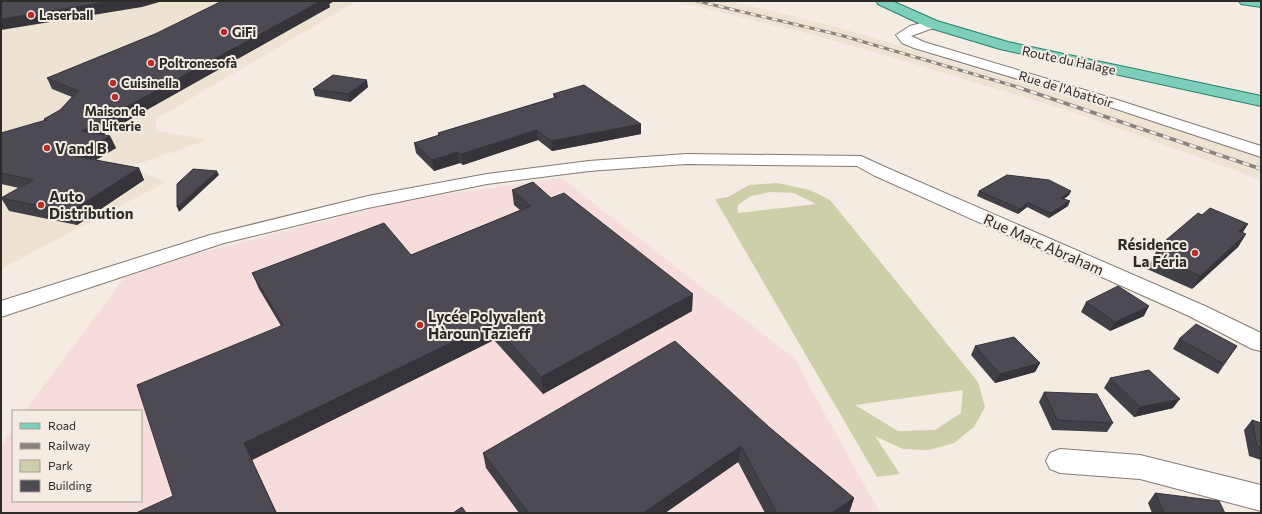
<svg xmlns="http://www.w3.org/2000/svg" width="1262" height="514" viewBox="0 0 1262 514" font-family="Commissioner,sans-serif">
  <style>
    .built { fill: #eee2d2 }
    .education { fill: #f7dcdc }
    .green { fill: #cccfa7; fill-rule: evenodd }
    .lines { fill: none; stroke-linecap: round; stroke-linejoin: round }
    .minor-casing { stroke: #827b72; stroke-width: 2 }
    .major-casing { stroke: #29806a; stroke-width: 2 }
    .minor { fill: #fff; fill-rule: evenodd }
    .major { fill: #7dcebb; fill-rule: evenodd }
    .rail-far1-casing { stroke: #88847d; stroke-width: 3 }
    .rail-casing { stroke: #88847d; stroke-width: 3.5 }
    .rail-far1 { stroke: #f4ece3; stroke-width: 2; stroke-dasharray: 5.5; stroke-linecap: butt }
    .rail { stroke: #f4ece3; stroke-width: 2.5; stroke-dasharray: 7; stroke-linecap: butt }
    .wall { fill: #424047 }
    .shaded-wall { fill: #36343a }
    .building { fill: #4d4a53; stroke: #36343a }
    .poi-dot { fill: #bb2d24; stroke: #f4ece3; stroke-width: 1.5 }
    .labels { text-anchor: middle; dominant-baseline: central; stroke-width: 4; stroke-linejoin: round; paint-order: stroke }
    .far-poi-label { font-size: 13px; font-weight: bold; fill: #2d2b27; stroke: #f4ece3; text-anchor: start }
    .far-street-label { font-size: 13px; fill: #2d2b27; stroke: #f4ece3 }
    .poi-label { font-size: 15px; font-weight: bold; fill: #2d2b27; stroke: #f4ece3; text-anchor: start }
    .street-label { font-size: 15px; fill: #2d2b27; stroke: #f4ece3 }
  </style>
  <rect width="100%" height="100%" fill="#f4ece3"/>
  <g class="built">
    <path d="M1,1H357L156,119V131L208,140L129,167L166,182L1,269Z"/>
    <path d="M676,1H730L837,27L1219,142L1261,157V180L1073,112L891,57L802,32Z"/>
  </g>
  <path class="education" d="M561,178L794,358L880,513H1V446L13,428V501H141V411H25L124,278L195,254L406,200Z"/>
  <path class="green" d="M777,183L810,190L830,200L978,382L985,407L974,427L954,443L929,450L903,449L875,436L900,474L877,477L715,199L728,197L749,185ZM771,192L794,193L816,204L738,213V205L751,196ZM963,390L961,413L935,430L898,431L855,405Z"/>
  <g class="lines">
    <defs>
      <g id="minor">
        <path d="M932,20L936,21L938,24L936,27L911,36L924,42L1108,97L1261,146V157L1098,103L914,48L902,43L896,35L910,26Z"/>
        <path d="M686,154L861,156L885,167L1205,306L1261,333V351L1252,349L1189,316L873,175L857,166L686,164L589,171L487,184L368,208L224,243L1,317V301L210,235L368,196L487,174L589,161Z"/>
        <path d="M1060,449L1140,455L1261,485V511L1140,479L1060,473L1050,469L1046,461L1050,453Z"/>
      </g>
      <g id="major">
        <path d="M876,1H892L937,21L1008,42L1261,96V106L1000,49L927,27L878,4Z"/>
        <path d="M1239,1H1261V7L1241,4Z"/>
      </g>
    </defs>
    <use href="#minor" class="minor-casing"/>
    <use href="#major" class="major-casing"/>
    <use href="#minor" class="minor"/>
    <use href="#major" class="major"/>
    <defs>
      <path id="rail-far1" d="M697,1L840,35L1021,88"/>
      <path id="rail" d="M1017,87L1261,169"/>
    </defs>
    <use href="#rail-far1" class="rail-far1-casing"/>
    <use href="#rail" class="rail-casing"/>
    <use href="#rail-far1" class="rail-far1"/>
    <use href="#rail" class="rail"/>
  </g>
  <g class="wall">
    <path d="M334,1L329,4L330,7L103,134L110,136L116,148L95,160L139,168L144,180L77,225L9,211L1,198L19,188L1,184V133L45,121L44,119L60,110L72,97L52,89L47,78L155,34Z"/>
    <path d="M368,87L350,102L315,96L313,89Z"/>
    <path d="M553,94L641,124V134L552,151L538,140L463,165L460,163L434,171L416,153L414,143L438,135V133L554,98Z"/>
    <path d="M512,190L551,198L692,311L543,394L494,340L252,460L173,496L281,326L259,289L252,273L411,255L520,210L514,205Z"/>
    <path d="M979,191H1071L1069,195L1064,199L1068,206L1049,218L1027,207L1018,214L977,196Z"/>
    <path d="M1202,215L1248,224L1242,232L1246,234L1238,247L1192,289L1147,269L1159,246Z"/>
    <path d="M1086,302L1144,316L1110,331L1081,312Z"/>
    <path d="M1179,339L1237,346L1218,374L1173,349Z"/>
    <path d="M975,346L1040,363L1035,372L995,383L971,355Z"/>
    <path d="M1110,378L1173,408L1134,417L1104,388Z"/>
    <path d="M1044,392L1113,423L1107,432L1052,430L1039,402Z"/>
    <path d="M1252,420L1261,423V460L1249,456L1244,430Z"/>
    <path d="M769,427L854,498L849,513H765L738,462L665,513H519L486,468L483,453Z"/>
    <path d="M1155,493L1225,513H1152L1148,503Z"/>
  </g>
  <g class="shaded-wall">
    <path d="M111,1H163L142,7L1,30V19Z"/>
    <path d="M321,1H334L329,4L330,7L88,143L82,131Z"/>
    <path d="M367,80L368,87L350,102L348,94Z"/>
    <path d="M641,124V134L552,151L551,141Z"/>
    <path d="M537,130L538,140L463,165L461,154Z"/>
    <path d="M110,136L116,148L81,169L74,156Z"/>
    <path d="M458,152L460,163L434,171L432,160Z"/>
    <path d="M139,168L144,180L77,225L70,212Z"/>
    <path d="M217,171L219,175L179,212L177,207Z"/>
    <path d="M1071,191L1069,195L1060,202L1061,198Z"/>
    <path d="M1070,201L1068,206L1049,218L1051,213Z"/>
    <path d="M1028,203L1027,207L1018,214L1020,209Z"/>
    <path d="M1248,224L1240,237L1239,231Z"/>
    <path d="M1246,234L1238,247L1192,289L1200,276Z"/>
    <path d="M693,294L692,311L543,394L541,377Z"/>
    <path d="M1149,306L1144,316L1110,331L1115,322Z"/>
    <path d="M492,323L494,340L252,460L277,513H276L244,443Z"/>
    <path d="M1040,363L1035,372L995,383L1000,374Z"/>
    <path d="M1180,399L1173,408L1134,417L1140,407Z"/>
    <path d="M741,446L738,462L665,513H643Z"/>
    <path d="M854,498L849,513H832Z"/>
  </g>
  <g class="building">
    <path d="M1,1H111L1,19Z"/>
    <path d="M222,1H321L82,131L110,136L74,156L139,168L70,212L1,198L33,180L1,173V133L46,120L44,119L60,110L78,91L47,78L155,34Z"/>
    <path d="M333,75L367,80L348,94L313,89Z"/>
    <path d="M584,85L641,124L551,141L537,130L461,154L458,152L432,160L414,143L440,135L438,133L557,97L553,94Z"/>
    <path d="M193,169L217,171L177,207V184Z"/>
    <path d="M1007,175L1049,180L1071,191L1061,198L1070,201L1051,213L1028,203L1020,209L979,191Z"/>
    <path d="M533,182L551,198L564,193L693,294L541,377L492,323L244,443L276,513H136L173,496L137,385L283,325L252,273L384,223L411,255L531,206L512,190Z"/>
    <path d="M1210,208L1248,224L1239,231L1246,234L1200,276L1155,256L1164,248L1159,246L1198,213L1202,215Z"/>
    <path d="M1118,286L1149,306L1115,322L1086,302Z"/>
    <path d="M1196,324L1237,346L1224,364L1179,339Z"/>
    <path d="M1014,337L1040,363L1000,374L975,346Z"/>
    <path d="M675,341L769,427L854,498L832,513H777L741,446L643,513H523L527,511L483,453Z"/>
    <path d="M1149,370L1180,399L1140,407L1110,378Z"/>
    <path d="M1044,392L1097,394L1113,423L1057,420Z"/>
    <path d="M1252,420L1261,423V448L1257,446Z"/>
    <path d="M1155,493L1219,501L1225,513H1164Z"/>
    <path d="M462,507L466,513H453Z"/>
  </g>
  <g class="poi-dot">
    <circle cx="31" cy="15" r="4"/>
    <circle cx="224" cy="32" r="4"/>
    <circle cx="151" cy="63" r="4"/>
    <circle cx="113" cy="83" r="4"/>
    <circle cx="115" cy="97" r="4"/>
    <circle cx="47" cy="148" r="4"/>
    <circle cx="41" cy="205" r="4"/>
    <circle cx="1195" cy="253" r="4"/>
    <circle cx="420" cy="325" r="4"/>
  </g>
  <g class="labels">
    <g class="far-poi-label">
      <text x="39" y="15">Laserball</text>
      <text x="232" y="32">GiFi</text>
      <text x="159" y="63">Poltronesofà</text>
      <text x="121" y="83">Cuisinella</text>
      <text x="115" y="111" text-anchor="middle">Maison de<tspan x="115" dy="15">la Literie</tspan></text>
    </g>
    <g class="far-street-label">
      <text transform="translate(1069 60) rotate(12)">Route du Halage</text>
      <text transform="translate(1066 89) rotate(17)">Rue de l'Abattoir</text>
    </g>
    <g class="poi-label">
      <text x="55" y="148">V and B</text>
      <text x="49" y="196">Auto<tspan x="49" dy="17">Distribution</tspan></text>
      <text x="1187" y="244" text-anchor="end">Résidence<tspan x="1187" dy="17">La Féria</tspan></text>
      <text x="428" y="316">Lycée Polyvalent<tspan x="428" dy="17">Hàroun Tazieff</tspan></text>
    </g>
    <g class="street-label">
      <text transform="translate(1044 244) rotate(24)">Rue Marc Abraham</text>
    </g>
  </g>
  <rect width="1262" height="514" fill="none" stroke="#2d2b27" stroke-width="4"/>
  <rect x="12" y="410" width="130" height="92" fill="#f4ece3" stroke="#a49f98"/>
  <rect x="20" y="423" width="20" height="6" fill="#7dcebb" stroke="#a49f98"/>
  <text x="48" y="430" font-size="12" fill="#2d2b27">Road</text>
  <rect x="20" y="443" width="20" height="6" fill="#88847d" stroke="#a49f98"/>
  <text x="48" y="450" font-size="12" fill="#2d2b27">Railway</text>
  <rect x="20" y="460" width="20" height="12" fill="#cccfa7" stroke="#a49f98"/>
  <text x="48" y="470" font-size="12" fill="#2d2b27">Park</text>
  <rect x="20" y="480" width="20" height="12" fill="#4d4a53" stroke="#a49f98"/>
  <text x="48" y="490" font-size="12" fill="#2d2b27">Building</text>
</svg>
